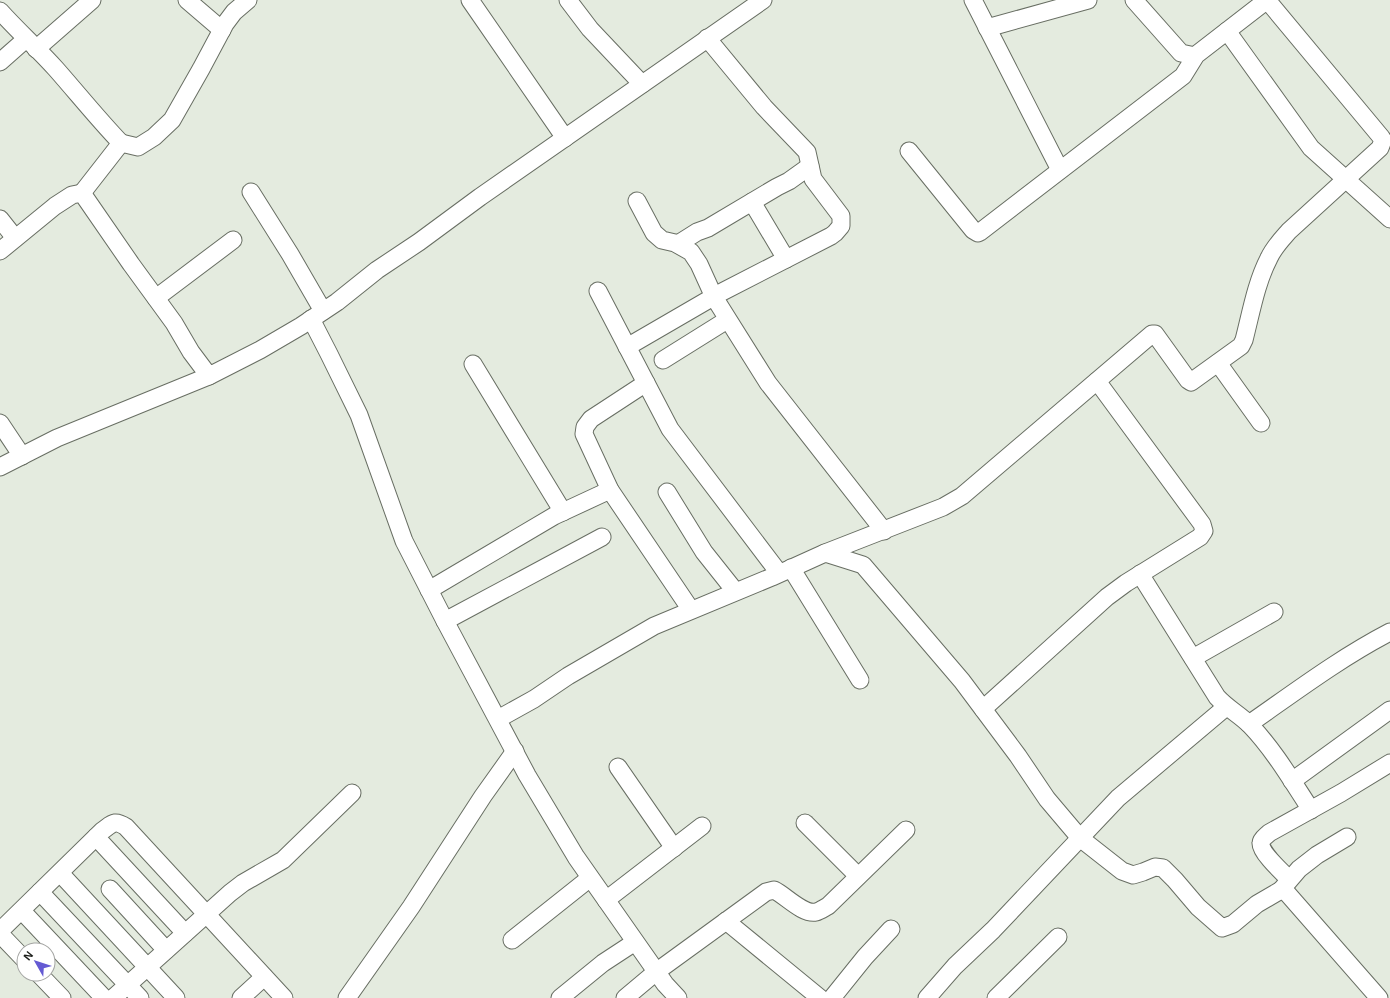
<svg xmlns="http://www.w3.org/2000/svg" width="1390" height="998" viewBox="0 0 1390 998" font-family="Helvetica,sans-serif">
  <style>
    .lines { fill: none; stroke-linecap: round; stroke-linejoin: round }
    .minor-casing { stroke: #686e63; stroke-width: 19 }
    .minor { stroke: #fff; stroke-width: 17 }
  </style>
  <rect width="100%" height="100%" fill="#e4ebdf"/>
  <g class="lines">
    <defs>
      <g id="minor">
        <path d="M187,0L222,30"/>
        <path d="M470,0L565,138"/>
        <path d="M568,0L590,29L642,84"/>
        <path d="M973,0L1060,170"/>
        <path d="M1134,0L1181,53L1195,56"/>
        <path d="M0,11C18,31 38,49 56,69C78,94 98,119 121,143L82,193"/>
        <path d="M987,28L1088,0"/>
        <path d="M1227,31L1311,148L1390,219"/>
        <path d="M36,49L92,0"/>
        <path d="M0,62L26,39"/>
        <path d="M121,143L138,147L154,137L172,120L201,69L225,24L234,12L248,0"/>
        <path d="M909,151L973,230L978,233L980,232L1183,76L1196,55L1267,0"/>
        <path d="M251,192L290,254L323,311"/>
        <path d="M637,201L654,233L662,240L675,243L691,252L699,264L714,297L768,383L884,531"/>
        <path d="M752,202L786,259"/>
        <path d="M0,219L15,238"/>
        <path d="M678,244L697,232L708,228L777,187L789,181L810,166"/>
        <path d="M0,251L55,206L72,195L82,193L131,264L174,323L191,352L209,376L260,350L301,326L337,302L377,270L419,242L480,197L763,0"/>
        <path d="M598,291L670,429L779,573"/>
        <path d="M156,298L233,240"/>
        <path d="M311,319L329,354L359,415L404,541L445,621L527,775L576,857L665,984L678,998"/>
        <path d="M627,347L720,293L831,236L835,233L841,226V216L813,179L807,152L764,107L707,38"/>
        <path d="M663,360L727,320"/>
        <path d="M1218,363L1261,423"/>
        <path d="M473,364L563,512"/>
        <path d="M646,383L591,419L585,427L584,434L610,490L691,610"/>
        <path d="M0,423L22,456"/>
        <path d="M0,467L57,438L209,376"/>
        <path d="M667,492L704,552L735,591"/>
        <path d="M825,553L943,507L962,496L1152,334H1155L1188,380L1191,382L1241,346L1244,340C1251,313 1256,283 1269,258C1274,247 1282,239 1289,231L1380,148L1383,140L1381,137L1267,0"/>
        <path d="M791,568L860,680"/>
        <path d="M1140,574L1217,697C1228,709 1239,714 1250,725C1274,750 1292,781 1311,810"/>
        <path d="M429,590L554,516L610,490"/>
        <path d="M445,621L602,537"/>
        <path d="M1193,658L1274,612"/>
        <path d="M983,709L1107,597L1126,583L1200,537L1204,531L1202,524L1097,381"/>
        <path d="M498,719L534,699L568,676L654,626L772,577L825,553L863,565L962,681L1018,756L1047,799L1080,838L1122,871L1133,875L1143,872L1155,867L1163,868L1175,880L1198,907L1222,928L1233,924L1257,904L1281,890L1299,869L1317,855L1347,837"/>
        <path d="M1249,724C1295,692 1340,658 1390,632"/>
        <path d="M618,767L674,848"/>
        <path d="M1292,781L1390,710"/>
        <path d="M805,823L858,876"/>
        <path d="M96,837L185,933"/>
        <path d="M60,873L176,998"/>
        <path d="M1289,879C1283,873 1260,852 1261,843C1261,839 1266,836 1269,833L1341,793L1390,763"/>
        <path d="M110,889L166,950"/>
        <path d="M1281,890L1287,893L1379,998"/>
        <path d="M40,892L140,998"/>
        <path d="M606,900L702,826"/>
        <path d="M22,911L104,998"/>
        <path d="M726,921L820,998"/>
        <path d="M0,931L102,831C112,824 114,819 126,827L284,998"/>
        <path d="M0,934L24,959"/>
        <path d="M512,940L590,878"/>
        <path d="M39,974L62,998"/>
        <path d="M113,998L230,893L243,883L283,860L352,793"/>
        <path d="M241,998L264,977"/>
        <path d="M347,998L411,907L483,796L515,751"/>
        <path d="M560,998L603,963L635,942"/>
        <path d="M625,998L656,972L766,892L774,890C785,895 803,915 816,912C820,911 824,908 828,906L906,830"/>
        <path d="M832,998L865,957L891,929"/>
        <path d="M927,998L955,966L993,930L1118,798L1226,707"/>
        <path d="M996,998L1058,937"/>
      </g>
    </defs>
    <use href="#minor" class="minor-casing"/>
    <use href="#minor" class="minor"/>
  </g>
  <g transform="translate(36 962) rotate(309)"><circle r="19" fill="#ffffff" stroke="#a4a5a3"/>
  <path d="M0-3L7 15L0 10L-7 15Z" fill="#645ad3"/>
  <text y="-6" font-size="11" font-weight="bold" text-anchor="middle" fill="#1b1d19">N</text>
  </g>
</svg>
